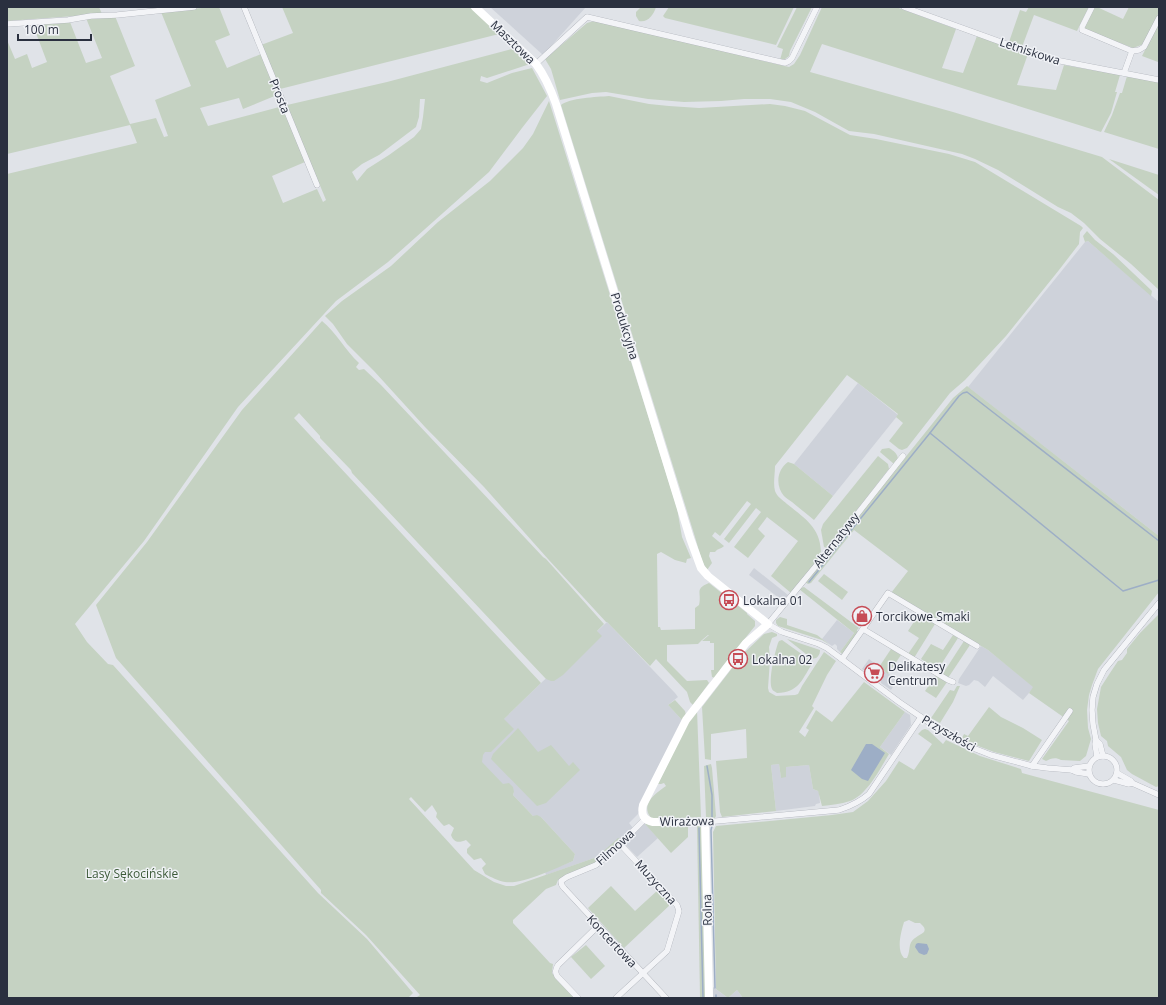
<svg xmlns="http://www.w3.org/2000/svg" width="1166" height="1005" viewBox="0 0 1166 1005" font-family="'Open Sans',sans-serif">
  <style>
    .built { fill: #ced2da }
    .green { fill: #c5d2c2; fill-rule: evenodd }
    .water { fill: #9daec6 }
    .lines { fill: none; stroke-linecap: round; stroke-linejoin: round }
    .stream { stroke: #9daec6; stroke-width: 1.5 }
    .street-casing { stroke: #a6aab2; stroke-width: 6 }
    .street { stroke: #f3f4f7; stroke-width: 5.5 }
    .secondary { stroke: #fff; stroke-width: 8 }
    .labels { text-anchor: middle; dominant-baseline: central; stroke-width: 3; stroke-linejoin: round; paint-order: stroke }
    .street-label { font-size: 12px; fill: #2a303f; stroke: #f0f2f6 }
    .poi-label { font-size: 12px; fill: #2a303f; stroke: #f0f2f6; text-anchor: start }
    .park-label { font-size: 12px; fill: #3c5a38; stroke: #f0f2f6 }
  </style>
  <rect width="100%" height="100%" fill="#e0e3e8"/>
  <g class="built">
    <path d="M490,7H586L543,55Z"/>
    <path d="M1088,241L1159,302V536L968,387L1085,242Z"/>
    <path d="M858,383L898,415L833,496L794,464Z"/>
    <path d="M754,568L788,595L783,601L749,575Z"/>
    <path d="M837,620L854,633L840,652L837,649V646L835,644L832,646L822,639Z"/>
    <path d="M607,622L675,693L678,697L668,705L682,720L638,814L629,823L633,828L619,842L597,857L546,875L545,872L573,861L575,854L541,817L533,816L513,795L514,792L503,785L471,751L541,683Z"/>
    <path d="M981,646L988,650L1034,687L1023,700L993,676L985,687L978,681L974,680L969,685L966,686L958,683L959,679Z"/>
    <path d="M869,659L897,680L891,690L881,683L880,679L876,677L868,671L867,672L862,669Z"/>
    <path d="M905,712L910,715L911,725L891,755L880,747Z"/>
    <path d="M779,764L781,778L786,767L809,765L813,789L818,791L819,793L820,803L816,804L815,806L776,811L771,765Z"/>
    <path d="M644,823L658,838L637,857L625,844L626,841Z"/>
    <path d="M713,987L728,998L737,990L743,998H713Z"/>
  </g>
  <g class="green">
    <path d="M7,7H99L102,14L7,21Z"/>
    <path d="M212,7H219L230,35L215,41L227,68L261,54L277,95L243,109L239,98L200,108L208,126L283,106L305,162L272,176L283,203L317,189L323,202L326,200L287,105L387,82L512,49L530,64L487,78L481,76L480,81L487,83L512,73L532,68L547,96L522,128L489,172L388,262L336,301L238,407L144,541L75,624L87,642L108,664L113,665L318,893L367,939L413,993L408,998H7V174L137,143L130,125L7,154V40L15,59L27,54L32,68L47,62L33,25L52,24L70,22L86,63L102,58L86,18L115,16L135,66L110,76L130,124L156,118L164,137L168,136L155,100L191,86L161,12ZM420,99H425L423,117L421,129L414,137L389,155L367,169L357,181L352,172L362,164L379,155L416,127L419,117Z"/>
    <path d="M282,7H470L499,34L280,89L261,45L293,33Z"/>
    <path d="M641,7H656C654,14 648,23 639,21L636,16V12Z"/>
    <path d="M669,7H794L776,45L665,18L663,16Z"/>
    <path d="M797,7H812L790,51L789,56L785,59L780,60L783,49L777,47Z"/>
    <path d="M822,7H896L956,29L942,68L963,73L977,36L1028,54L1017,85L1056,90L1064,65L1120,75L1115,92H1117L1111,113L1101,132L822,44L810,72L953,112L1102,157L1159,200V290L1131,264L1100,239L1084,223L1071,213L1058,207L998,170L975,159L962,154L874,134L849,131L815,112L791,102L770,99H744L721,101L684,102L648,99L606,92L592,93L560,100L551,69L545,59L587,23L594,21L789,67L794,64L800,55Z"/>
    <path d="M1029,7H1089L1077,31L1034,15L1022,47L1009,42L1020,10L1026,12Z"/>
    <path d="M1094,7H1097L1123,19L1129,7H1159V12L1144,44L1133,48L1086,30L1084,27Z"/>
    <path d="M1159,22V61L1158,62L1142,56Z"/>
    <path d="M1127,76L1159,82V149L1104,132L1112,115L1120,93H1122Z"/>
    <path d="M609,96L649,104L669,106L699,108L770,104L785,106L805,111L850,135L876,139L949,154L975,162L1081,226L1083,228L1080,232L1079,244L1059,270L1006,336L965,380L950,393L907,448L902,450L899,449L889,441L903,423L896,417L898,414L858,383L847,375L775,466C775,474 773,483 775,491C777,497 783,500 787,504C807,520 822,529 821,557L791,593L771,576L798,541L767,517L758,529L765,536L748,558L734,547L761,512L756,508L729,543L724,539L751,504L747,501L720,536L715,532L712,536L724,546C721,549 718,548 715,552H710L709,556L712,563L707,570L702,561L695,537L561,105C569,98 597,97 609,96Z"/>
    <path d="M549,101L677,508L682,537L691,558L687,559L686,563L675,560L661,552L657,554L658,627H660L661,630L695,629V608L699,605C702,592 694,589 709,583L728,598V599L730,601L731,600L747,613V614L755,621V626L722,667L720,670L721,671L715,678L712,677L711,670H714V643H710V641H702L709,635H708L702,640L698,644L667,645V661L687,681L707,680L709,683L693,705L690,702L687,692L656,659L650,666L607,622H606L548,559L484,487L425,427L374,371L347,344L333,324L325,316L342,301L391,266L438,222L490,181L523,148L533,134Z"/>
    <path d="M1109,159L1159,175V195Z"/>
    <path d="M1087,231L1095,240L1113,254L1152,291L1151,296L1088,241L1085,242L1083,236Z"/>
    <path d="M322,321C336,332 345,350 359,363L356,367L359,370L364,369L381,385L543,557L546,559L604,624L597,631L602,636L563,675L554,681H551L546,679L352,473L351,470L320,438V436L299,413L294,418L541,683L504,719L514,729L491,752H485L483,755L482,762L503,784L509,783L513,787L514,792L513,795L533,816L537,815L541,817L575,854L573,861C557,868 521,885 505,882C498,881 491,877 485,874L482,868L486,864L481,858L474,860L467,853V849L471,845L466,840C459,843 454,843 451,835L454,828L449,824L444,826L441,823L436,817L437,813L432,805L425,812L411,797L409,799L474,870L494,882L506,886H514L597,857L618,838L622,839C611,849 601,861 587,867C578,872 567,874 558,880L556,885L546,889L513,920V923L550,963L553,964L552,973L576,998H418L417,997L420,995L366,935L321,893V890L116,658L96,605L147,542L242,410Z"/>
    <path d="M967,386L1159,536V592L1098,669L1092,685L1089,695L1087,710L1088,728L1091,739L1086,756L1080,761L1061,760C1056,757 1051,758 1046,761L1042,759L1069,721L1029,693L1033,687L988,650L891,593L908,571L854,530L811,583L808,584L805,582L953,398Z"/>
    <path d="M889,448C894,451 897,453 898,459L894,464L880,452L882,449Z"/>
    <path d="M878,456L888,464L889,469L827,548L824,547L821,530L823,524Z"/>
    <path d="M788,462L794,464L833,496L814,520C807,514 799,508 792,502C789,500 786,498 784,496C775,485 777,470 788,462Z"/>
    <path d="M824,574L848,592L842,600L818,581Z"/>
    <path d="M804,587L859,628L857,630L858,634L843,655L840,652L854,633L799,589L801,588Z"/>
    <path d="M919,614L935,624L914,658L908,654L919,638L908,631Z"/>
    <path d="M1159,614V786L1156,787L1132,774L1127,770L1121,757L1108,746L1107,741L1101,736L1098,723L1097,709L1101,687L1110,673L1118,661L1122,660L1127,653V649L1140,633Z"/>
    <path d="M780,617L787,619V625L817,635L830,645L822,640L778,626L776,623V620Z"/>
    <path d="M772,632L777,634V636L772,638L769,647L770,660L768,688L769,692L776,696L795,695L798,694L802,686L824,652L836,661L827,675L812,706L814,708L799,732L805,737L809,730L806,728L816,710L832,722L864,682L905,712L880,747L889,754C880,769 867,795 850,801C841,804 831,805 822,806L818,791L813,789L809,765L786,767V777L781,778L779,764L771,765L776,811L722,817L720,812L716,761L747,758L746,729L711,734V760L705,759L702,707L743,654L764,634Z"/>
    <path d="M953,635L958,638L937,671L931,668L932,666L921,659L931,644L943,650Z"/>
    <path d="M787,639L820,650C820,656 816,660 811,658Z"/>
    <path d="M782,640L810,660L812,664C801,681 799,692 777,693C774,691 773,691 772,689C768,680 775,652 778,643L779,641Z"/>
    <path d="M964,641L970,645L948,678L942,675Z"/>
    <path d="M891,649L901,655L888,674L879,667Z"/>
    <path d="M936,675L947,682L936,698L925,691Z"/>
    <path d="M957,686H960L953,702L940,723L931,718L950,690L954,691Z"/>
    <path d="M675,700L685,711L686,715L682,720L668,705Z"/>
    <path d="M989,707L1001,717L1023,728L1042,740L1029,761L994,752L965,741L962,738L964,734L968,736Z"/>
    <path d="M697,710L701,817L657,819L651,818C640,804 655,794 666,786L664,783L661,784H658L689,721Z"/>
    <path d="M518,728L538,752L551,745L569,766L573,762L580,770L546,803L537,806L491,759L493,754Z"/>
    <path d="M925,729L928,730L943,744L946,740L980,756L1021,769L1022,773L1159,810V998H743L737,990L728,998L716,989L713,832L716,826L832,815L853,812L868,801L886,781L899,761L914,770L932,744L918,734L922,730ZM909,920L915,923H920C923,926 926,928 924,932C919,936 912,938 910,945C909,950 909,954 907,958H904C896,950 901,932 904,922Z"/>
    <path d="M711,764L712,768L716,816L715,818L706,817L704,766Z"/>
    <path d="M645,824L688,826V837L671,853Z"/>
    <path d="M697,826H701L702,827L707,998H700Z"/>
    <path d="M611,886L635,911L658,890L671,904L624,948L588,908Z"/>
    <path d="M586,945L605,966L591,979L571,957Z"/>
  </g>
  <g class="water">
    <path d="M866,744H872L885,753L868,781L862,779L851,770Z"/>
    <path d="M918,943L927,944L929,949L927,954L924,955L919,953L915,947L916,944Z"/>
  </g>
  <g class="lines">
    <g class="stream">
      <path d="M930,433L959,396L963,393L967,392L1159,541"/>
      <path d="M809,582L930,433L1123,591L1159,580"/>
      <path d="M707,766L712,795V817"/>
      <path d="M712,826L711,830L715,988"/>
      <path d="M699,828L703,998"/>
      <path d="M716,995V998"/>
    </g>
    <defs>
      <g id="street">
        <path d="M244,7L317,185"/>
        <path d="M904,7L1045,58L1159,80"/>
        <path d="M1092,7L1082,27V30L1132,51L1139,50L1144,47L1159,18"/>
        <path d="M7,24L68,20L91,16L117,15L194,7"/>
        <path d="M536,64L587,17L785,63L789,61L792,58L817,7"/>
        <path d="M1124,73L1132,51"/>
        <path d="M903,456L825,555L768,624L782,632L819,644L827,648L899,702L946,734L968,746L991,755L1032,766L1047,768L1072,770L1076,772L1089,774"/>
        <path d="M863,629L948,680L953,682"/>
        <path d="M842,659L888,593L977,646"/>
        <path d="M1096,740L1100,744L1103,756"/>
        <circle cx="1103" cy="770" r="14"/>
        <path d="M1097,757L1095,744L1096,740L1093,724L1092,710L1093,697L1097,684L1104,670L1159,603"/>
        <path d="M1032,766L1070,711"/>
        <path d="M1072,770L1074,768L1089,766"/>
        <path d="M1117,773L1131,781L1132,783"/>
        <path d="M1114,780L1129,784L1132,783L1159,795"/>
        <path d="M645,819L620,844L596,865L567,877L561,881C561,884 562,886 564,888L666,998"/>
        <path d="M705,822L839,810C851,806 860,802 869,794L921,717"/>
        <path d="M578,998L557,976C555,972 555,970 558,965L598,926"/>
        <path d="M616,998L667,951L679,911L677,905L620,844"/>
      </g>
    </defs>
    <use href="#street" class="street-casing"/>
    <use href="#street" class="street"/>
    <path class="secondary" d="M475,7L536,64C545,76 551,90 556,104L690,538L701,568L708,576L768,624L746,643L735,657L686,720L643,805C641,814 643,820 653,822H705L709,998"/>
  </g>
  <defs>
    <symbol id="bus-ring" viewBox="-11 -11 22 22"><circle r="9.5" fill="#f0f2f6" stroke="#c64c56" stroke-width="1.5"/><path d="M-5-6H5V4H4V6H2V4H-2V6H-4V4H-5ZM-3.5-4V0h7V-4ZM-3.5 1.2v1.5H-2V1.2ZM2 1.2v1.5H3.5V1.2Z" fill="#c64c56"/></symbol>
    <symbol id="shop-ring" viewBox="-11 -11 22 22"><circle r="9.5" fill="#f0f2f6" stroke="#c64c56" stroke-width="1.5"/><path d="M-5-2.5h2.3a2.7 3.5 0 0 1 5.4 0H5L5.5 6h-11ZM-1.5-2.5h3a1.5 2.3 0 0 0-3 0Z" fill="#c64c56"/></symbol>
    <symbol id="supermarket-ring" viewBox="-11 -11 22 22"><circle r="9.5" fill="#f0f2f6" stroke="#c64c56" stroke-width="1.5"/><path d="M-6-5.5h2.5l.6 2H6L4.5 2H-2.5L-4.4-4H-6ZM-1.5 3.2a1.3 1.3 0 1 0 .1 0ZM3 3.2a1.3 1.3 0 1 0 .1 0Z" fill="#c64c56"/></symbol>
  </defs>
  <g fill-rule="evenodd">
    <use href="#bus-ring" x="718" y="589" width="22" height="22"/>
    <use href="#shop-ring" x="851" y="605" width="22" height="22"/>
    <use href="#bus-ring" x="727" y="648" width="22" height="22"/>
    <use href="#supermarket-ring" x="863" y="662" width="22" height="22"/>
  </g>
  <g class="labels">
    <g class="street-label">
      <text transform="translate(513 42) rotate(44)">Masztowa</text>
      <text transform="translate(1030 51) rotate(18)">Letniskowa</text>
      <text transform="translate(280 96) rotate(68)">Prosta</text>
      <text transform="translate(625 326) rotate(73)">Produkcyjna</text>
      <text transform="translate(836 540) rotate(-52)">Alternatywy</text>
      <text transform="translate(949 733) rotate(30)">Przyszłości</text>
      <text transform="translate(687 821) rotate(-1)">Wirażowa</text>
      <text transform="translate(615 847) rotate(-42)">Filmowa</text>
      <text transform="translate(656 882) rotate(48)">Muzyczna</text>
      <text transform="translate(707 910) rotate(-91)">Rolna</text>
      <text transform="translate(612 941) rotate(47)">Koncertowa</text>
    </g>
    <g class="poi-label">
      <text x="743" y="600">Lokalna 01</text>
      <text x="876" y="616">Torcikowe Smaki</text>
      <text x="752" y="659">Lokalna 02</text>
      <text x="888" y="666">Delikatesy<tspan x="888" dy="14">Centrum</tspan></text>
    </g>
    <g class="park-label">
      <text x="132" y="873">Lasy Sękocińskie</text>
    </g>
  </g>
  <rect width="1166" height="1005" fill="none" stroke="#2a303f" stroke-width="16"/>
  <path d="M18 34v6h73v-6" fill="none" stroke="#2a303f" stroke-width="2"/>
  <text x="24" y="34" font-size="12" fill="#2a303f" stroke="#f0f2f6" stroke-width="3" paint-order="stroke">100 m</text>
</svg>
